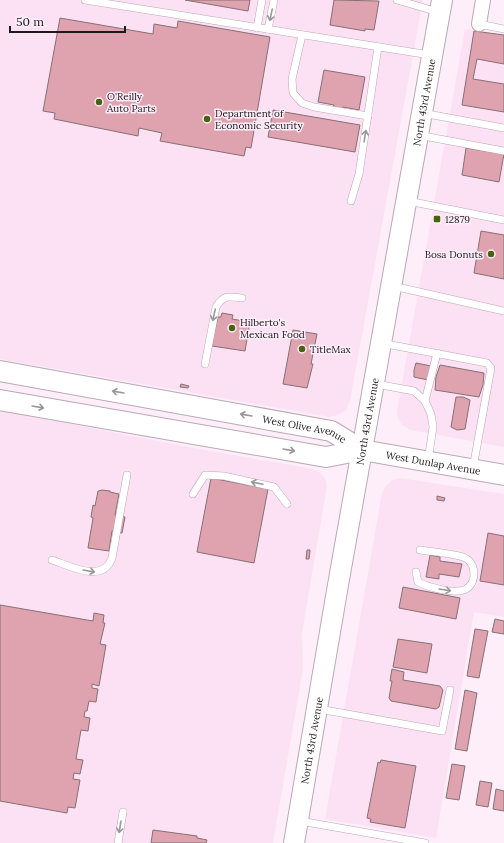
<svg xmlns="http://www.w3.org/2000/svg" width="504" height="843" viewBox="0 0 504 843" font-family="Lora,serif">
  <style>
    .built { fill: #fce1f4 }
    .building { fill: #dea3ae; stroke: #867074 }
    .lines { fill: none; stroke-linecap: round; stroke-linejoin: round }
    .service-casing { stroke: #baa8b5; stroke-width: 8 }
    .minor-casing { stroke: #baa8b5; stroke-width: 16 }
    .secondary-casing { stroke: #baa8b5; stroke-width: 22 }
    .service { stroke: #fff; stroke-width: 7 }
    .minor { stroke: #fff; stroke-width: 14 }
    .secondary { stroke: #fff; stroke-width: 20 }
    .oneway { stroke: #9a9799 }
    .poi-dot { fill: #486212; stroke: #feeef9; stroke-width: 1.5 }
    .labels { text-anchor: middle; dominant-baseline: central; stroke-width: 3; stroke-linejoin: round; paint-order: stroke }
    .poi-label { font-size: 10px; fill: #1e171c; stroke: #feeef9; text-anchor: start }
    .street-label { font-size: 10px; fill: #1e171c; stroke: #feeef9 }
  </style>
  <rect width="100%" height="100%" fill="#feeef9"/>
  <g class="built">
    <path d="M0,0H423L350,401L346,410L338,415L330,417L0,359Z"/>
    <path d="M465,29L504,36V447L410,430L402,425L398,418L397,411Z"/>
    <path d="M0,410L172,444L313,469L320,473L325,478L327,486L302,633L303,669L273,843H0Z"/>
    <path d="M400,478L504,494V617L474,612L436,838L325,819L382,493L386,486L392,480Z"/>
  </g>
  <g class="building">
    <path d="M185,0H250L248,11Z"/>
    <path d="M334,0L379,1L374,30L365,29V31L330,25Z"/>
    <path d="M60,18L153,34L154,24L177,28L178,21L270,37L251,148L246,147L244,156L160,141L162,133L139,128L138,136L54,119L55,113L43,111Z"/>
    <path d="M474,31L504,35V64L477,59L473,79L504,84V112L462,105Z"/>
    <path d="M324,70L365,77L359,110L343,107V109L333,108L334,105L318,102Z"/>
    <path d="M273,110L360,125L355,152L268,137Z"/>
    <path d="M466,148L504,154L499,182L462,175Z"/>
    <path d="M481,231L504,235V279L474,273Z"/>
    <path d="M222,313L233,315L232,319L250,322L245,351L212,346L213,340H212L213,334H214L218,317H221Z"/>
    <path d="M293,330L317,334L311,364H313L307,388L283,384Z"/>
    <path d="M416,363L431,366L428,380L414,377V370Z"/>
    <path d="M440,365L484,373L483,385L479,397L435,390L436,377Z"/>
    <path d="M181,384L189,386L188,388L180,387Z"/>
    <path d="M456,397H463L470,400L465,429L457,430L451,427Z"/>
    <path d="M211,478L268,489L254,563L197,552Z"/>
    <path d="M102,490L110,491V492L119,494L115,515L125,517L122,533L112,531L109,551L88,548L93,518L91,517L93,505L95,506L98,491Z"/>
    <path d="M437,496L445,498L444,501L437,500Z"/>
    <path d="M488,533L504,536V585L480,581Z"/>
    <path d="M307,550H310L309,559H306Z"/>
    <path d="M430,555L440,557V561L462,564L459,577L439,574V579L426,577Z"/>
    <path d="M403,587L460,598L456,619L399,608Z"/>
    <path d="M0,605L93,621L94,613L104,615L103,623H105L100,644L106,645L99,686L92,684V688L98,689L96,702L89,701L87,711H85L84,717L90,718L88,731L81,730L76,759L83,760L80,774L74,773L73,779L80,780L75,808L68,807L67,813L0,801Z"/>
    <path d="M495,619L504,621V634L492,632Z"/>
    <path d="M475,629L488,631L479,678L467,676Z"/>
    <path d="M398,639L432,644L427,673L393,667Z"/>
    <path d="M392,669L404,672L403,680L440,686L443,690L439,707L436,709L391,701L389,698L392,681H390Z"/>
    <path d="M465,690L477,693L467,751L455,749Z"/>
    <path d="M381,760L416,766L405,828L370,822L371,819L367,818L378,762L380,763Z"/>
    <path d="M452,764L465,766L459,800L446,798Z"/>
    <path d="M480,781L492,783L488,807L476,805Z"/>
    <path d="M496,789L504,791V811L493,809Z"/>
    <path d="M153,830L197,836V838L207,840L206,843H151Z"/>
  </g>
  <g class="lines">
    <defs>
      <g id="service">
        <path d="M85,0L430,55"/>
        <path d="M397,0L438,12"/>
        <path d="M479,24L504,29"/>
        <path d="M257,28L262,0"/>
        <path d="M268,29L274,0"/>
        <path d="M302,35L292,79L293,93L302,103L314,107L368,116"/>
        <path d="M422,113L504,128"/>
        <path d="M418,135L504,151"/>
        <path d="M351,201L359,174L378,47"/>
        <path d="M408,201L504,220"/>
        <path d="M393,286L504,311"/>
        <path d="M381,343L487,363L491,368L473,468"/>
        <path d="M205,364L216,307C223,295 228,296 242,298"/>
        <path d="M376,384L414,391L425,401L431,414L433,427L428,461"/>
        <path d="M425,401L437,353"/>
        <path d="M193,494L205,475L224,476L274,487L287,504"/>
        <path d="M52,560C70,566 103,584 112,558L127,475"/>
        <path d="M416,572L418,582C428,587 455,595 466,589C478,582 476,561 463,557C450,553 433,552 420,550"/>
        <path d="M319,709L442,731L450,690"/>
        <path d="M300,821L425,843"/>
        <path d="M118,843L123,812"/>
      </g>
      <path id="minor" d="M479,24L483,0"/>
      <g id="secondary">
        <path id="s1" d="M0,371L331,431L362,450"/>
        <path id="s2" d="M0,400L326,457L362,450L504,475"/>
        <path id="s3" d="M294,843L338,585L442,0"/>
      </g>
    </defs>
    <use href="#service" class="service-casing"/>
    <use href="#minor" class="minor-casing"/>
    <use href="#secondary" class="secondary-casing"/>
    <use href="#service" class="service"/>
    <use href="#minor" class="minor"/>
    <use href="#secondary" class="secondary"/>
  </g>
  <defs><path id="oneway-shaft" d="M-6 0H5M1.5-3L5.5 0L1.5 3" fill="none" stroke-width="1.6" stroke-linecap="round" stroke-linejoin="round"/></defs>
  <g class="oneway">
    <use href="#oneway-shaft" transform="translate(271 15) rotate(102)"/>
    <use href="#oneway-shaft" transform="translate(365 136) rotate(-81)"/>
    <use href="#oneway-shaft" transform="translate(214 315) rotate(102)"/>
    <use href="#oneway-shaft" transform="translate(118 392) rotate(-170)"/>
    <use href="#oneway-shaft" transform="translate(38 407) rotate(10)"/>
    <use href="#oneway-shaft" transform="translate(246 415) rotate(-170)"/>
    <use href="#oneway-shaft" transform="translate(289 450) rotate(10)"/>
    <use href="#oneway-shaft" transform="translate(257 483) rotate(-168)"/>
    <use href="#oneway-shaft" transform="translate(89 571) rotate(10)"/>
    <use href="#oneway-shaft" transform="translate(445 590) rotate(9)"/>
    <use href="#oneway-shaft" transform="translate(120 827) rotate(99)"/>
  </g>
  <g class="poi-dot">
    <circle cx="99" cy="102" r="4"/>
    <circle cx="207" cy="119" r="4"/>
    <rect x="433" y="215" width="8" height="8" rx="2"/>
    <circle cx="491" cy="254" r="4"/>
    <circle cx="232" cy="328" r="4"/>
    <circle cx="302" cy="349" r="4"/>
  </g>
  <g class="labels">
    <g class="poi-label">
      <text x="107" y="96">O'Reilly<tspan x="107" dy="12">Auto Parts</tspan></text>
      <text x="215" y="113">Department of<tspan x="215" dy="12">Economic Security</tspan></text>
      <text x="445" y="219">12879</text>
      <text x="483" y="254" text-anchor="end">Bosa Donuts</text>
      <text x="240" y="322">Hilberto's<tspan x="240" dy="12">Mexican Food</tspan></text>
      <text x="310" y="349">TitleMax</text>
    </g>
    <g class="street-label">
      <text stroke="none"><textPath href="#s3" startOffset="752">North 43rd Avenue</textPath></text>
      <text stroke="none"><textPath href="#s3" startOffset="428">North 43rd Avenue</textPath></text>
      <text stroke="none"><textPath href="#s1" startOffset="310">West Olive Avenue</textPath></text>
      <text stroke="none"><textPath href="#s2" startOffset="440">West Dunlap Avenue</textPath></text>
      <text stroke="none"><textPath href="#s3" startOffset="104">North 43rd Avenue</textPath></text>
    </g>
  </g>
  <path d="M10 26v6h115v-6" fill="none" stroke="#1e171c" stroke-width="2"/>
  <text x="16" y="26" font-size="12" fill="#1e171c" stroke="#feeef9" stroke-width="3" paint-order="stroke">50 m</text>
</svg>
